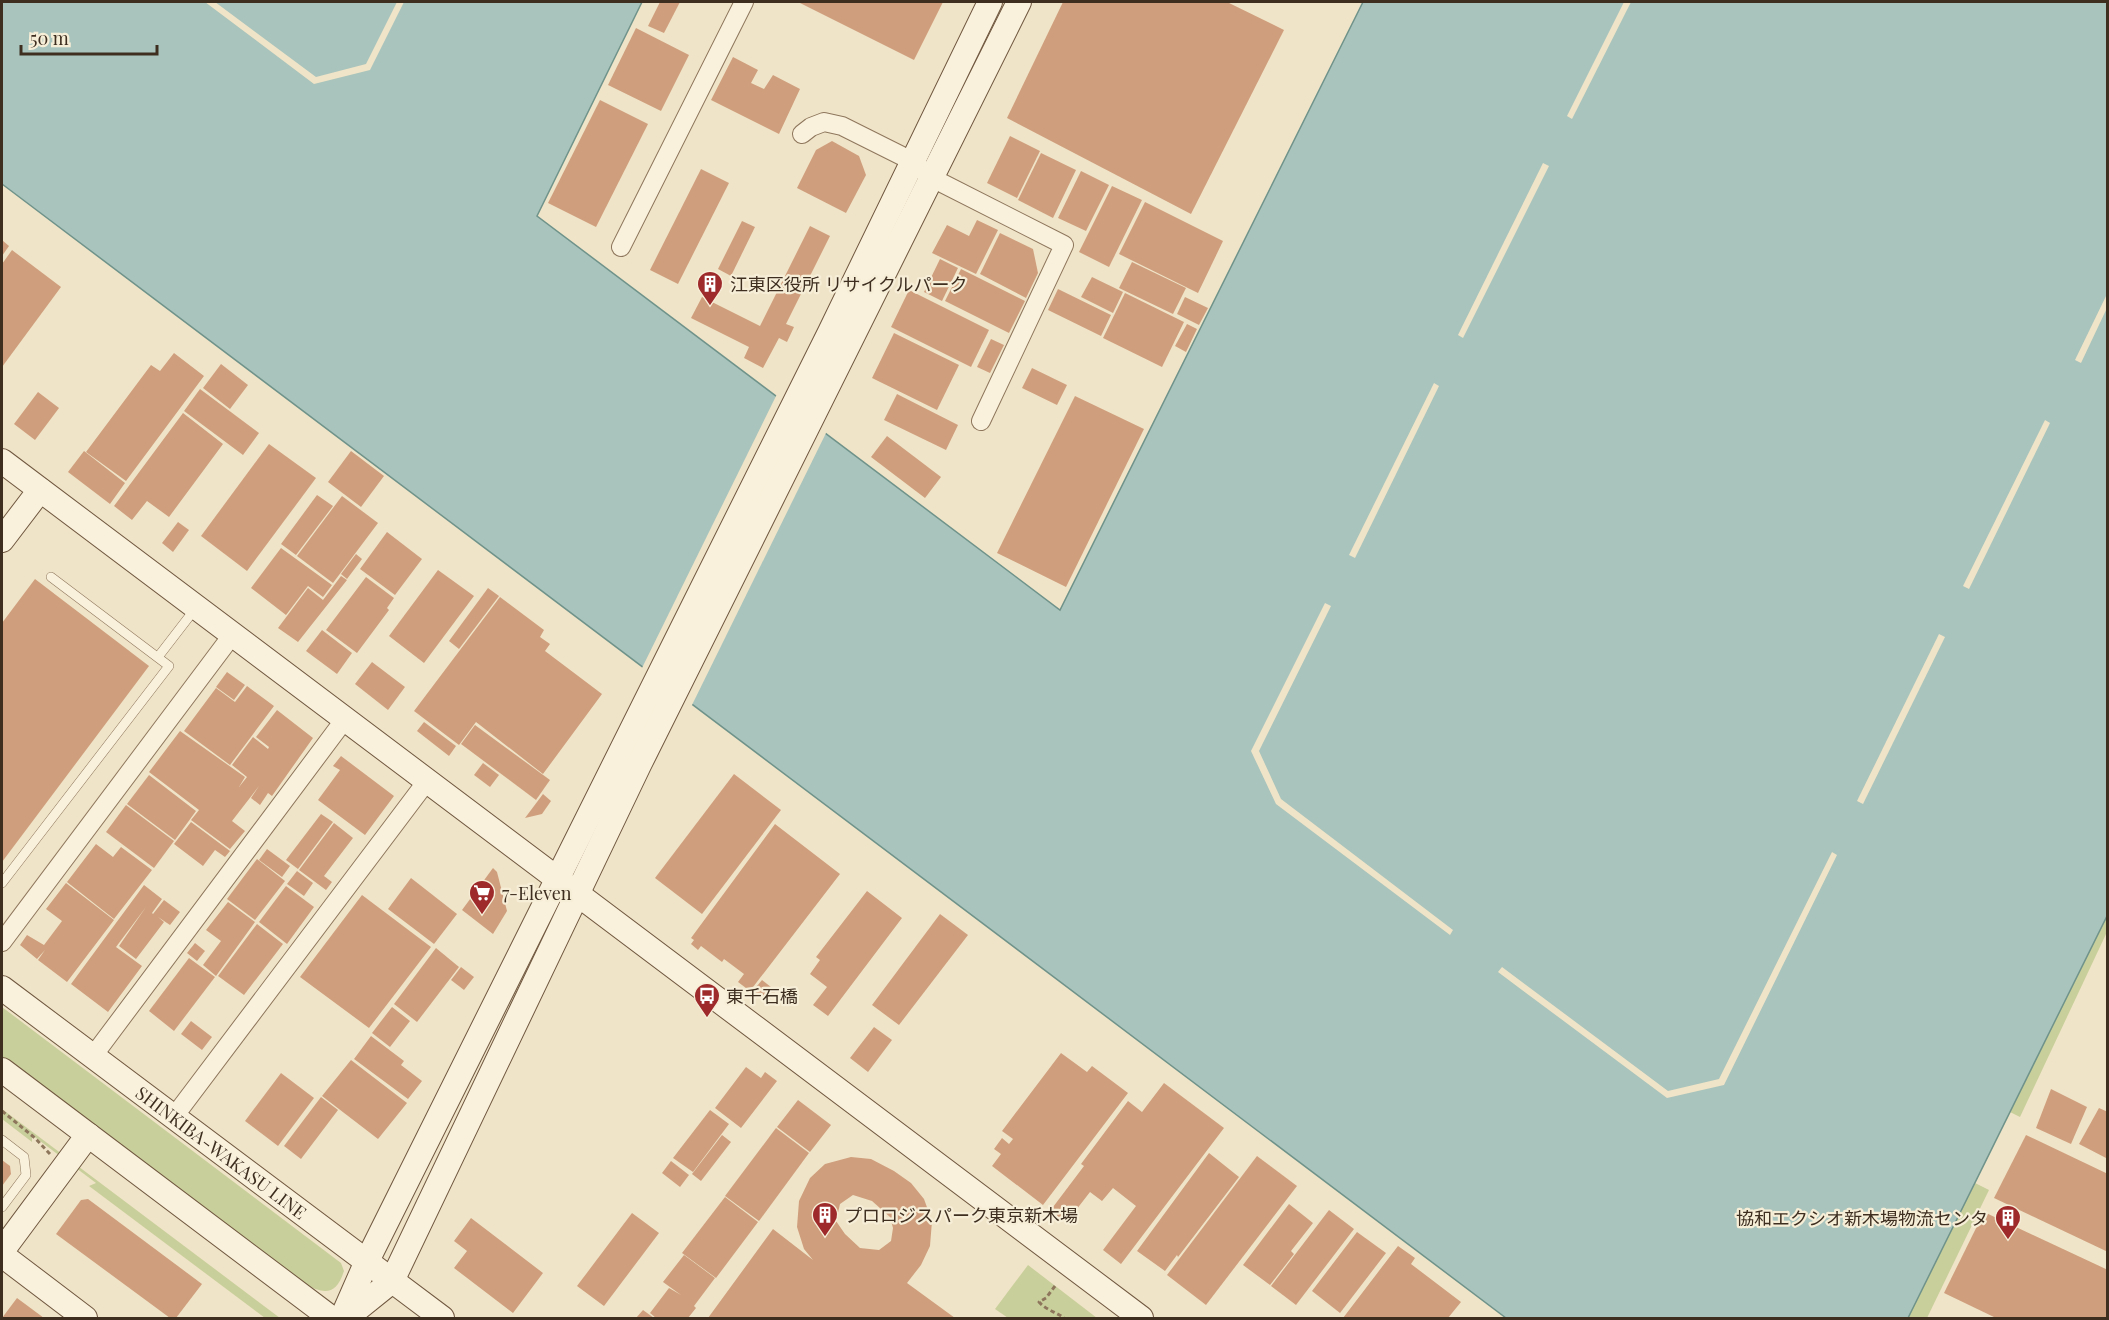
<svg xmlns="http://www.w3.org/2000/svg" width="2109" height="1320" viewBox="0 0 2109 1320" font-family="'Playfair Display','Noto Sans JP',serif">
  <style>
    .green { fill: #c9cf9b }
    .water { fill: #a9c4bc; stroke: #6f938a; stroke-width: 1.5 }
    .pier { fill: #f0e4c8 }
    .building { fill: #cf9f7d; fill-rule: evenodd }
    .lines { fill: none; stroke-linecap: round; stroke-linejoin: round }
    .lane-casing { stroke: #8d765c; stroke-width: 10 }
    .street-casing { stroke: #8d765c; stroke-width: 20 }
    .secondary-casing { stroke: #6f573f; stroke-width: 26 }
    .path { stroke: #8d765c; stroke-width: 3; stroke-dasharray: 4.5 3; stroke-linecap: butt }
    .lane { stroke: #faf1dc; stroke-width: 9 }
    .street { stroke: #faf1dc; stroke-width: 18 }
    .secondary { stroke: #faf1dc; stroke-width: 24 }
    .labels { text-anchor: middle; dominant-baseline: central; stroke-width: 4.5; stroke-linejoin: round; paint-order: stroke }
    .poi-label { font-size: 18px; fill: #3d2e20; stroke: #f7eed8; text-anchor: start }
    .street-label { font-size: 18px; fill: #3d2e20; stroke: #f7eed8 }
  </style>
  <rect width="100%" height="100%" fill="#f0e4c8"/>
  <g class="green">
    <path d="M2107,916V932L2020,1117L2010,1112Z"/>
    <path d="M2,1007L341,1263L344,1271C336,1296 324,1294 304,1284L173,1188L2,1057Z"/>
    <path d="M2,1109L280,1318H265L89,1186L96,1183L32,1135V1142L2,1119Z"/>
    <path d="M1975,1183L1989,1190L1927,1318H1908Z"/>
    <path d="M1028,1265L1097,1318H1008L995,1309Z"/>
  </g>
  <path class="water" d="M2,2H642L537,216L1060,610L1363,2H2107V916L1908,1318H1506L2,184Z"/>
  <g class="pier">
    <path d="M205,2H215L316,77L366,64L397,2H404L370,70L314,84Z"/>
    <path d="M1624,2H1631L1572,119L1567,116Z"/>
    <path d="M1543,163L1549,166L1463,338L1458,335Z"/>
    <path d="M2107,294V308L2081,363L2075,360Z"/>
    <path d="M1434,383L1439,386L1355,558L1349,555Z"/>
    <path d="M777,394L827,431L691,707L641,670Z"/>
    <path d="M2045,420L2050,423L1969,589L1963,586Z"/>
    <path d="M1325,603L1331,606L1259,751L1281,799L1453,930L1450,935L1276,804L1251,751Z"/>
    <path d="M1939,634L1945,637L1863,804L1857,801Z"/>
    <path d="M1832,852L1837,855L1724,1085L1667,1098L1498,972L1502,967L1668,1091L1719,1079Z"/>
  </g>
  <g class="building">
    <path d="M660,2H680L664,33L648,26Z"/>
    <path d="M798,2H943L914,60Z"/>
    <path d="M1063,2H1227L1284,30L1191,214L1007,118Z"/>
    <path d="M636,28L689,55L661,111L608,85Z"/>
    <path d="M733,57L758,70L751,83L764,89L773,75L800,89L779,134L711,100Z"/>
    <path d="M600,100L648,124L596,227L548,203Z"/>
    <path d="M1010,136L1040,151L1017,198L987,183Z"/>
    <path d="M832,141L859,156L866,175L846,213L797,188L816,150Z"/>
    <path d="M1041,153L1076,170L1053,218L1018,200Z"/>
    <path d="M701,169L729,183L678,284L650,270Z"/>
    <path d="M1081,171L1109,185L1086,231L1058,218Z"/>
    <path d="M1112,186L1142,200L1109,267L1079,252Z"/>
    <path d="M1145,202L1223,241L1198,293L1119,254Z"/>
    <path d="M977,220L998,230L976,274L932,253L947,225L969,236Z"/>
    <path d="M742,221L755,227L731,276L718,269Z"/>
    <path d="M810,226L830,236L786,324L794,327L787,342L779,338L763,368L744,358L749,347L691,318L702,297L760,326Z"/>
    <path d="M1000,233L1033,249L1038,273L1026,298L980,274Z"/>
    <path d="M2,240L9,246L2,256Z"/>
    <path d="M12,250L61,287L2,367V264Z"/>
    <path d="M940,259L958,268L942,301L924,292Z"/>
    <path d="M1132,262L1186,288L1173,314L1119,288Z"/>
    <path d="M961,269L1025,301L1009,333L945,301Z"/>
    <path d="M1092,277L1123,292L1113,313L1081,297Z"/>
    <path d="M1058,289L1111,315L1101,336L1048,310Z"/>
    <path d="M909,290L989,330L971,367L891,327Z"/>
    <path d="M1125,293L1184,322L1162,367L1103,338Z"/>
    <path d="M1185,297L1208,308L1199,325L1177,314Z"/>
    <path d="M1187,324L1197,329L1186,352L1175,346Z"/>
    <path d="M894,333L959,365L937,410L872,378Z"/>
    <path d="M991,339L1004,345L990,373L977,367Z"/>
    <path d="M174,353L204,376L126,481L86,452L151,365L160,371Z"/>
    <path d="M221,364L248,385L230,409L203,388Z"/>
    <path d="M1032,368L1067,385L1057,405L1022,388Z"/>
    <path d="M200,389L259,433L243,455L184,411Z"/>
    <path d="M38,392L59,408L35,440L14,424Z"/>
    <path d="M897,394L958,425L946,450L884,420Z"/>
    <path d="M1075,396L1144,429L1066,587L997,553Z"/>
    <path d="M183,413L223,444L169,517L147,501L132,520L114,506Z"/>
    <path d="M887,436L941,477L925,498L871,457Z"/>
    <path d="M269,444L316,478L247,571L201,536Z"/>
    <path d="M84,451L125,483L110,504L68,472Z"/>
    <path d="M351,451L384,476L361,507L328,482Z"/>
    <path d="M317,495L333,506L296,555L281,544Z"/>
    <path d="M342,496L378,523L333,583L297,556Z"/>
    <path d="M178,522L189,530L173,552L162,543Z"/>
    <path d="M387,532L422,559L395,595L360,569Z"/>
    <path d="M281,548L332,585L323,597L308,586L286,615L251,588Z"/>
    <path d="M356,554L362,559L347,579L341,574Z"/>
    <path d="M438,570L474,596L424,663L389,636Z"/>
    <path d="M341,576L347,580L298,642L278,628L308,588L323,600Z"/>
    <path d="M366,577L394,598L387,608L389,610L357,653L326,630Z"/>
    <path d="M35,579L149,666L2,862V623Z"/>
    <path d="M488,588L499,596L459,649L449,641Z"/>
    <path d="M500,597L544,630L540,637L550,644L545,651L602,694L543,774L476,722L459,745L414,711Z"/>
    <path d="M322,630L352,653L337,674L306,651Z"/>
    <path d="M372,662L405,687L388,710L355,684Z"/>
    <path d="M227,672L245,685L234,700L216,687Z"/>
    <path d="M247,686L274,706L230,765L184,731L216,688L235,702Z"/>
    <path d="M277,710L313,738L272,796L268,793L260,805L251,798L259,786L232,821L245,831L230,849L191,820L199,810L149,772L180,731L245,777L239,787L247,777L232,765L253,737L268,749L269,747L256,737Z"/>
    <path d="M424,722L456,746L449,756L417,731Z"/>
    <path d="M475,725L550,780L536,800L461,744Z"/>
    <path d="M341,756L394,796L365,835L318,800L340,770L333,766Z"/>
    <path d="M483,763L499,775L490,787L474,775Z"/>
    <path d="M734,774L781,810L702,914L655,878Z"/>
    <path d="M149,775L196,811L175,840L127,804Z"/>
    <path d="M543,794L551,801L542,814L525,818Z"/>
    <path d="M126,805L174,841L154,868L106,832Z"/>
    <path d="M321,814L333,822L298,869L286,860Z"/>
    <path d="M191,822L230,851L225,857L215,850L203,866L174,844Z"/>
    <path d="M334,823L353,838L324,876L332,882L326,890L299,870Z"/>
    <path d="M775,824L840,874L750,991L738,982L744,974L724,959L722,962L701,946L698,950L691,944L694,940L691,938Z"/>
    <path d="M96,844L113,857L121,847L152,870L114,919L67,882Z"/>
    <path d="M267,849L290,866L282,877L259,860Z"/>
    <path d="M257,859L285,881L255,920L227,899Z"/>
    <path d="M493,868L497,872L507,911L493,934L462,910Z"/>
    <path d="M297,871L313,883L304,896L287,884Z"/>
    <path d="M411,878L457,914L434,944L388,909Z"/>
    <path d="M66,883L114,920L67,982L38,960L45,950L37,959L20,945L27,935L44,945L62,921L46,909Z"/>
    <path d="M144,885L162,899L152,913L153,914L164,900L180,912L170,925L158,917L164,922L136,959L119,946L146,907L116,947L142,966L108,1012L71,984Z"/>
    <path d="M286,886L314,907L287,944L259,922Z"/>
    <path d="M867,891L902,918L828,1016L813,1005L827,987L810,974L820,960L816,957Z"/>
    <path d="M362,895L431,947L369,1028L300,977Z"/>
    <path d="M228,902L255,922L216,976L203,965L221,941L206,930Z"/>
    <path d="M940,914L968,935L899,1025L872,1005Z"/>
    <path d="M257,924L283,944L244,995L218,976Z"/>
    <path d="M195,943L205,951L197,961L187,953Z"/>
    <path d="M436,948L459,967L417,1022L394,1004Z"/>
    <path d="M189,958L215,977L174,1031L149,1011Z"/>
    <path d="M461,967L474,977L464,990L451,980Z"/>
    <path d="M762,980L776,991L767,1003L752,992Z"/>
    <path d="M392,1007L410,1021L390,1047L372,1033Z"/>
    <path d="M191,1021L212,1037L202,1050L181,1034Z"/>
    <path d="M874,1027L892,1040L868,1072L850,1058Z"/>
    <path d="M371,1036L404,1061L401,1065L422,1081L408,1099L354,1059Z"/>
    <path d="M1061,1053L1087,1072L1092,1066L1128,1093L1043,1205L992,1166L1001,1154L994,1149L1002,1138L1009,1144L1013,1139L1002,1131Z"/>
    <path d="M351,1060L407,1103L378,1139L322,1096Z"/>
    <path d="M746,1067L761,1078L765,1072L777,1081L741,1128L715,1108Z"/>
    <path d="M281,1073L314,1098L278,1146L245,1121Z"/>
    <path d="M1164,1083L1224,1128L1121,1264L1103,1250L1136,1206L1113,1188L1102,1201L1090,1192L1066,1223L1050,1211L1084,1166L1081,1164L1128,1101L1142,1112Z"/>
    <path d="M2051,1089L2087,1107L2071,1144L2036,1128Z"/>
    <path d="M321,1097L338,1110L301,1159L284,1146Z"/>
    <path d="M798,1100L831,1125L810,1152L777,1127Z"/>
    <path d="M2099,1108L2108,1112V1159L2079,1144Z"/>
    <path d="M710,1110L729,1124L693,1172L673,1158Z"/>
    <path d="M776,1128L809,1153L759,1221L725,1196Z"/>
    <path d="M722,1135L731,1142L701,1181L692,1174Z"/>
    <path d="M2026,1135L2108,1174V1252L1994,1198Z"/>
    <path d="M1209,1153L1239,1177L1178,1257L1177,1255L1165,1271L1137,1251Z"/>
    <path d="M1257,1156L1297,1186L1206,1305L1167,1275Z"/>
    <path d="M851,1157L871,1159L894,1171L911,1183L924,1199L932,1221L930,1246L921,1265L907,1283L955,1318H708L773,1229L813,1260L804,1249L797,1227L799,1201L810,1178L825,1164ZM853,1195L872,1201L890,1217L893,1228L891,1241L879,1250L860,1248L845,1234L836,1221L840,1204Z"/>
    <path d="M2,1160L10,1166L11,1174L2,1186Z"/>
    <path d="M671,1161L689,1175L680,1187L662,1173Z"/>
    <path d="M725,1197L758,1222L716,1278L682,1253Z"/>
    <path d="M88,1199L202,1284L176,1318H170L56,1234L81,1200Z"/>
    <path d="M1289,1204L1313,1223L1291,1251L1294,1254L1270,1285L1243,1265Z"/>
    <path d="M1329,1210L1354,1229L1296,1305L1271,1286Z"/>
    <path d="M1984,1212L2108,1270V1318H1996L1944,1293Z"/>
    <path d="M632,1213L659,1233L604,1306L577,1286Z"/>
    <path d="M471,1218L543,1273L513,1313L454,1268L467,1251L454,1241Z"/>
    <path d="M1357,1232L1386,1253L1340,1313L1312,1291Z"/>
    <path d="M1398,1246L1415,1258L1411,1264L1461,1302L1448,1318H1343Z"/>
    <path d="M684,1255L715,1278L694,1306L696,1308L688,1318H656L650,1313L669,1288L681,1295L663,1282Z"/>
    <path d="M17,1298L44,1318H2Z"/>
    <path d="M643,1310L654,1318H636Z"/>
  </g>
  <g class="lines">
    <defs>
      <g id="lane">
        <path d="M158,657L195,609"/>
        <path d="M2,883L169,666L51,577"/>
        <path d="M2,1140L24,1157L26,1175L2,1207"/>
      </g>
      <g id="street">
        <path d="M802,134L811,127L824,122L842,126L912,161L932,178L1064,245L981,421"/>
        <path d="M621,247L744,2"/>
        <path d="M2,942L233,634"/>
        <path d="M93,1056L345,719"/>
        <path d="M173,1118L427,781"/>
      </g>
      <g id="secondary">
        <path d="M2,461L1141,1318"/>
        <path d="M2,540L40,490"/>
        <path id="s1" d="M2,988L442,1318"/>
        <path d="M2,1070L331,1318"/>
        <path d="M2,1251L88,1135"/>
        <path d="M2,1255L85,1318"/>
        <path d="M342,1318L367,1261L830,332L990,2"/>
        <path d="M346,1318L392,1281L639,765L1019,2"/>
      </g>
    </defs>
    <use href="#lane" class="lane-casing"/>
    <use href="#street" class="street-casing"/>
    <use href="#secondary" class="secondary-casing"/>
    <g class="path">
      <path d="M2,1111L35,1138L50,1154"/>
      <path d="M1055,1286L1046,1298L1039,1302C1046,1310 1056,1312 1064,1318"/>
    </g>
    <use href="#lane" class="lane"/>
    <use href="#street" class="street"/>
    <use href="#secondary" class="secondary"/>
  </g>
  <defs>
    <symbol id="building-pin" viewBox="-11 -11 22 30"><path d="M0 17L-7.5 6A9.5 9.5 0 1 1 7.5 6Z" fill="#9e2a2b" stroke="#f7eed8"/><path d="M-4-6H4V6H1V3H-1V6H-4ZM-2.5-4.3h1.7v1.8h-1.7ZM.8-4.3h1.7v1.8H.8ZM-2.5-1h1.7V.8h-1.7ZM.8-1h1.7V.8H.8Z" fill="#fff"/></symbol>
    <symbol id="supermarket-pin" viewBox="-11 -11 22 30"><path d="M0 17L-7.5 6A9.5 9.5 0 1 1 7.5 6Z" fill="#9e2a2b" stroke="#f7eed8"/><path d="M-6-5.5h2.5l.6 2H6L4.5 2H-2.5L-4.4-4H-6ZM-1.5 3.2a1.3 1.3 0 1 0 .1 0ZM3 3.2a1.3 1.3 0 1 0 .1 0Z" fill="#fff"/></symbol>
    <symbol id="bus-pin" viewBox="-11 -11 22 30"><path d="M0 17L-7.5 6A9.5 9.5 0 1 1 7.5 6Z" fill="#9e2a2b" stroke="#f7eed8"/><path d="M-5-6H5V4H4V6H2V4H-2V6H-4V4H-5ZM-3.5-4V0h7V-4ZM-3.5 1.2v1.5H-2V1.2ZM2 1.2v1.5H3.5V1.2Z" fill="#fff"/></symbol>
  </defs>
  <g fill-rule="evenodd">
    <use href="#building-pin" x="695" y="269" width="30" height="40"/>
    <use href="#supermarket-pin" x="467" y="878" width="30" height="40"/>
    <use href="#bus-pin" x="692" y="981" width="30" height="40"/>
    <use href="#building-pin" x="810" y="1200" width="30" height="40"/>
    <use href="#building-pin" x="1993" y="1203" width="30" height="40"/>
  </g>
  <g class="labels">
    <g class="poi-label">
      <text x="730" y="284">江東区役所 リサイクルパーク</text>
      <text x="502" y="893">7-Eleven</text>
      <text x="726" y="996">東千石橋</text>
      <text x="844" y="1215">プロロジスパーク東京新木場</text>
      <text x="1988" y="1218" text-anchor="end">協和エクシオ新木場物流センタ</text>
    </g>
    <g class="street-label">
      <text stroke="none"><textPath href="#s1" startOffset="274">SHINKIBA-WAKASU LINE</textPath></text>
    </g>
  </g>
  <rect width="2109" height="1320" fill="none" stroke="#3d2e20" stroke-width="6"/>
  <path d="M21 45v9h136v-9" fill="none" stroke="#3d2e20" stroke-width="3"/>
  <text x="30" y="45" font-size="18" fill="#3d2e20" stroke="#f7eed8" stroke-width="4.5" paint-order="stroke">50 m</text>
</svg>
